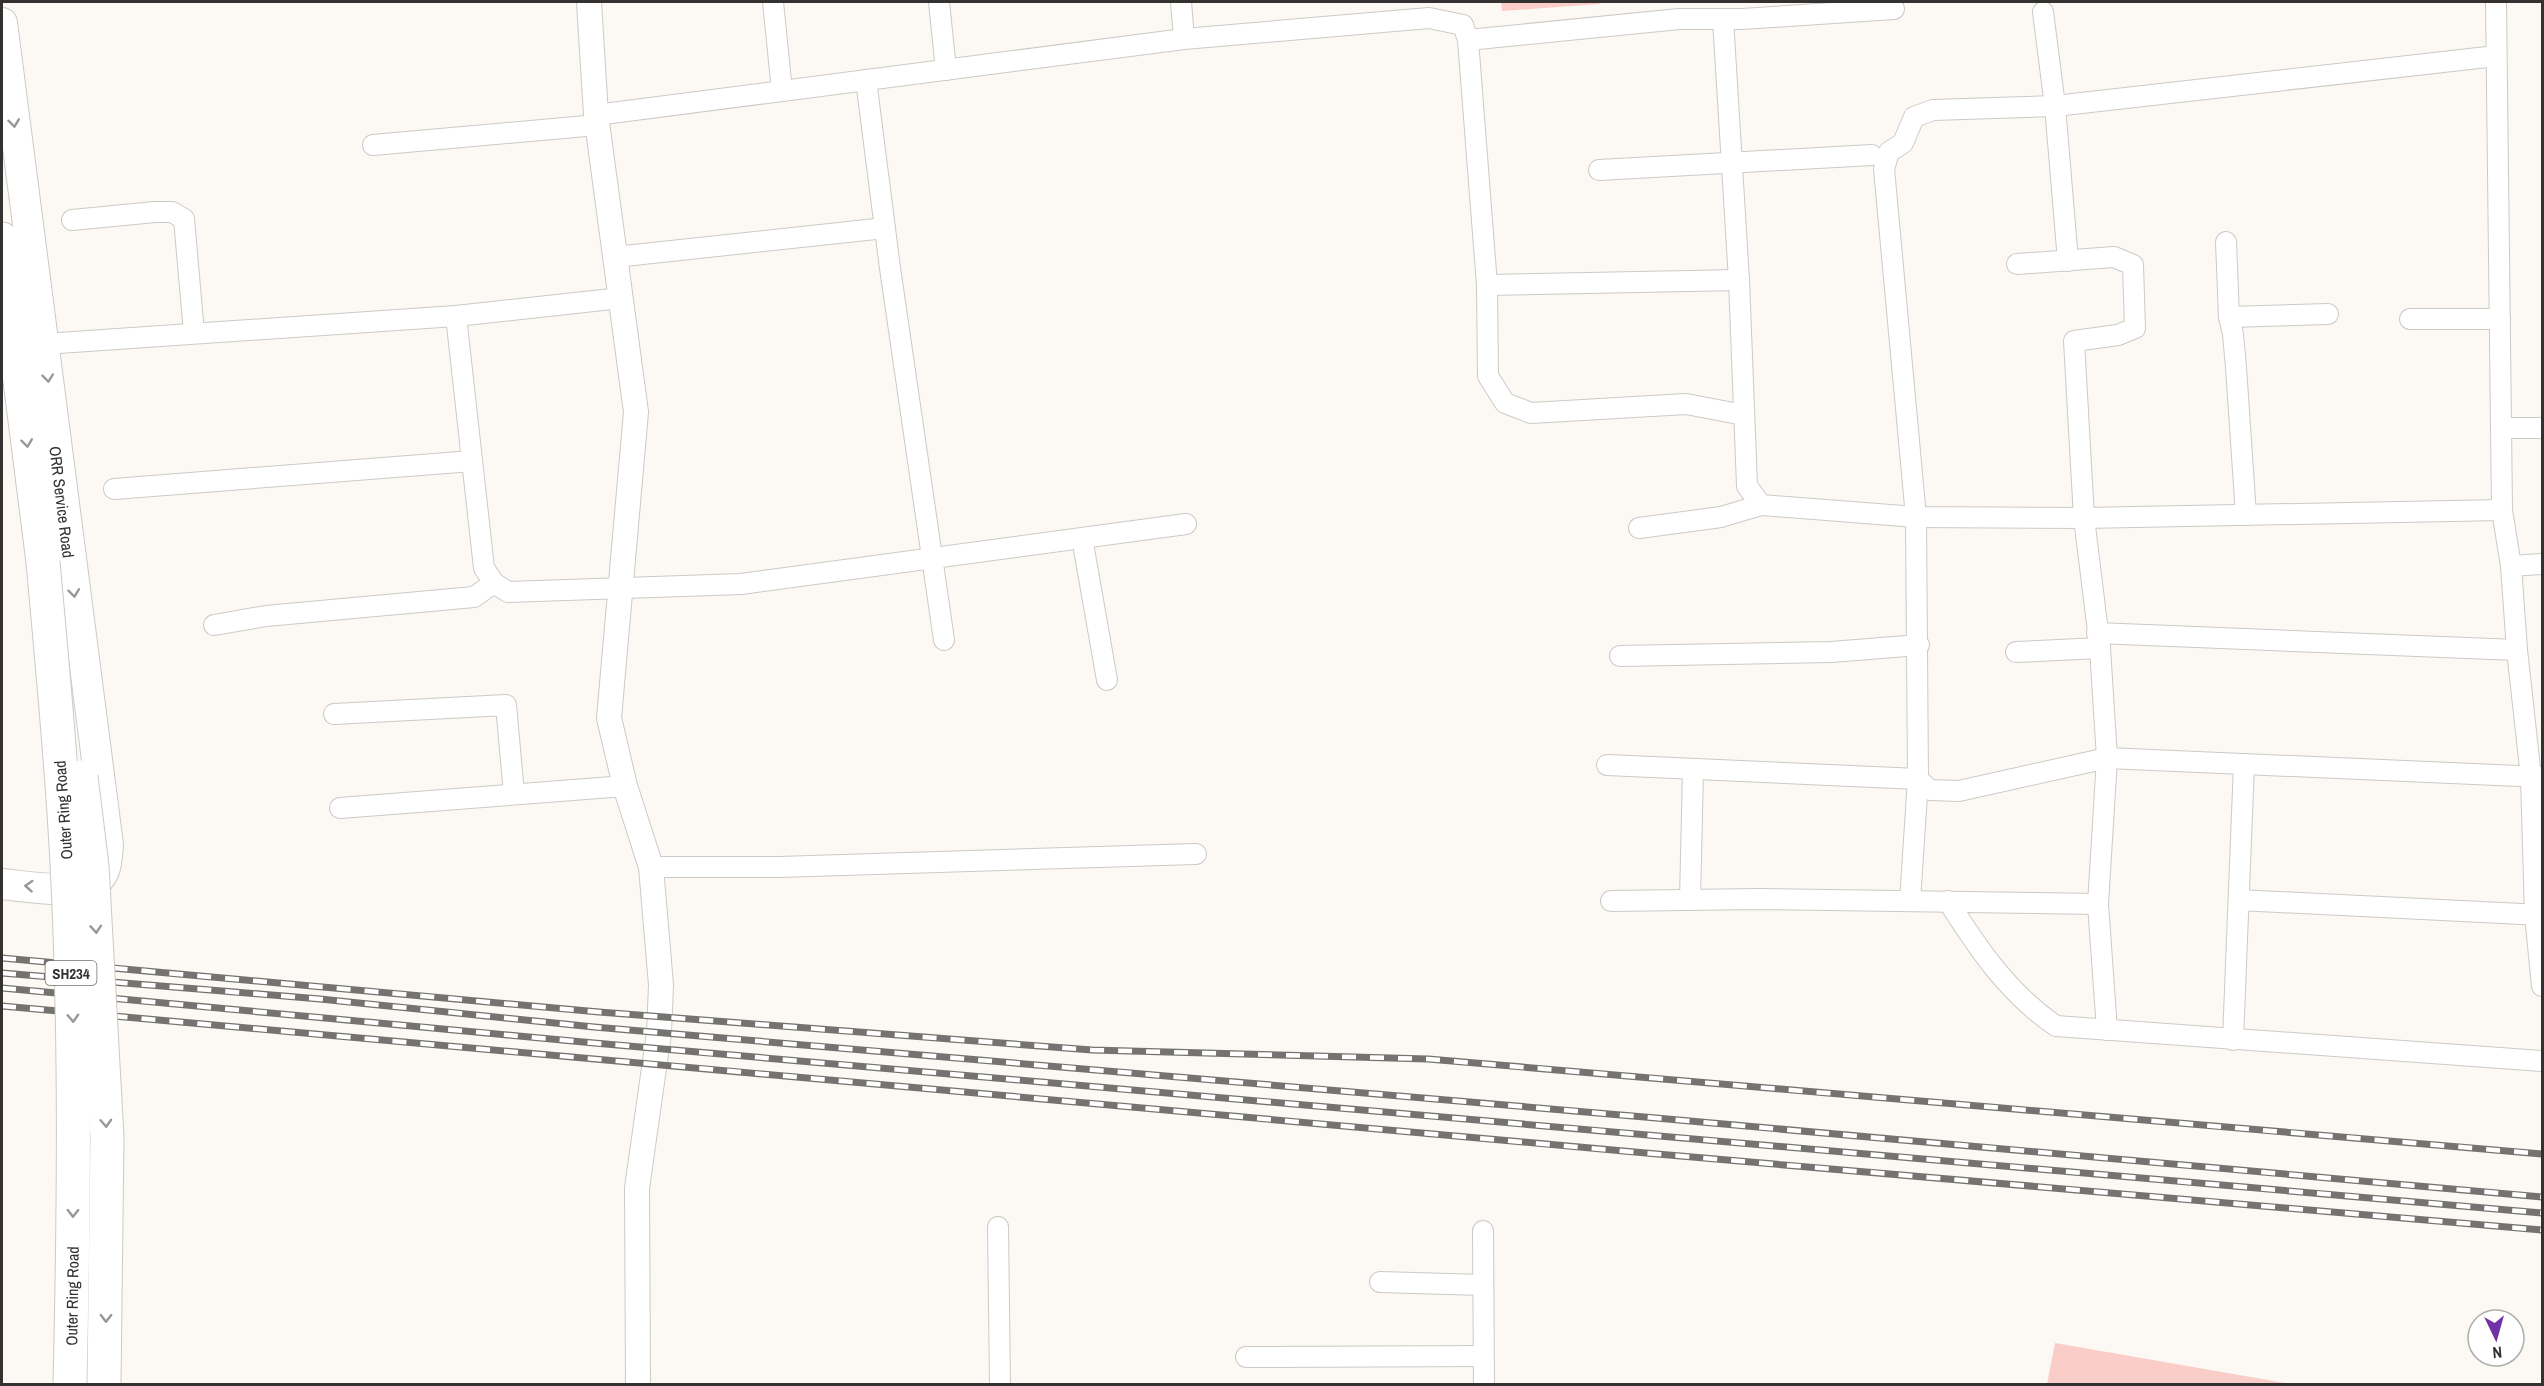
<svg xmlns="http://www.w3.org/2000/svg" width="2544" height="1386" viewBox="0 0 2544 1386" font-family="'Archivo Narrow',sans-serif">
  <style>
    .green { fill: #facdc8 }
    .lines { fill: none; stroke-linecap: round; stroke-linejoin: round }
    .minor-casing { stroke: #cdcac6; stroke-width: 22 }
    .tertiary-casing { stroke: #cdcac6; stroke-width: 26 }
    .primary-casing { stroke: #cdcac6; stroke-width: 32 }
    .motorway-casing { stroke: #cdcac6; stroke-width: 35 }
    .minor { stroke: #fff; stroke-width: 20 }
    .tertiary { stroke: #fff; stroke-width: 24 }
    .primary { stroke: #fff; stroke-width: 30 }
    .motorway { stroke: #fff; stroke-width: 33 }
    .rail-casing { stroke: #757370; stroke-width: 7 }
    .rail { stroke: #fff; stroke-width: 4.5; stroke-dasharray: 14; stroke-linecap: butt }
    .motorway-bridge-casing { stroke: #cdcac6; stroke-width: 35; stroke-linecap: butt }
    .motorway-bridge { stroke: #fff; stroke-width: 33 }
    .oneway { stroke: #999898 }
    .labels { text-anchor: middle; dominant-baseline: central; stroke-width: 4.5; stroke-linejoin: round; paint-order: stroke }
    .shield { fill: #fff; stroke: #70706e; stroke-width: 1.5 }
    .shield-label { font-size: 15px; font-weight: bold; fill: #333230 }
    .street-label { font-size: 16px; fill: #333230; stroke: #fff }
  </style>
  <rect width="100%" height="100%" fill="#fcf9f4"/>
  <g class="green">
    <path d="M1501,2H1600V4L1502,11Z"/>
    <path d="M2055,1343L2291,1384H2047Z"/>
  </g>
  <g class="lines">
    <defs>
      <g id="minor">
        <path d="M773,2L782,91"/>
        <path d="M939,2L946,70"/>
        <path d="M2496,2L2502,510L2511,566L2517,650L2531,777L2535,915L2542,986"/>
        <path d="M2043,12L2055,106L2068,261"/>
        <path d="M1723,19L1739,280L1747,486L1761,505L1916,517L2084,518L2502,510"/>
        <path d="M1184,39L1429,18L1463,25L1468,40L1487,285L1488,376L1505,403L1531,413L1686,404L1744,415"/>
        <path d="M1468,40L1679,19H1742L1894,9"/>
        <path d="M866,80L890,268L944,640"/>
        <path d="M596,115L1184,39L1181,2"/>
        <path d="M373,145L597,125"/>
        <path d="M1599,170L1872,155"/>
        <path d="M72,220L155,212H172L184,219L194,333"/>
        <path d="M2226,242L2229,317L2233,334L2236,367L2246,515"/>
        <path d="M615,257L885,228"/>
        <path d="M2017,264L2114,257L2133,265L2135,328L2118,335L2074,341L2084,518L2100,648L2107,758L2098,904L2107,1030"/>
        <path d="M1487,285L1739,280"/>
        <path d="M621,298L456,316L484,568L494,583L508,592L741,584L1186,524"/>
        <path d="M2229,317L2328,314"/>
        <path d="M2410,319H2500"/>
        <path d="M44,344L456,316"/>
        <path d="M2501,428H2542"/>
        <path d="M114,489L472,461"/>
        <path d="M1639,528L1721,517L1761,505"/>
        <path d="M1082,538L1107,680"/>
        <path d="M2511,566L2542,564"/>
        <path d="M214,625L266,616L474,597L494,583"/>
        <path d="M2097,633L2517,650"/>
        <path d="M2016,652L2100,648"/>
        <path d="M1620,656L1831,652L1919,645"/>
        <path d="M334,714L506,705L514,794"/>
        <path d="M1607,765L1918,779L1930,790L1959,791L2107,758L2542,777"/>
        <path d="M340,808L625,786"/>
        <path d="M651,867H779L1196,854"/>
        <path d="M1690,900L1693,769"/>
        <path d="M2239,900L2542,915"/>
        <path d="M1611,901L1758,899L2098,904"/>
        <path d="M1910,901L1918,779L1916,517L1884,169L1889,152L1903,143L1914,117L1933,110L2055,106L2496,56"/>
        <path d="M1948,901C1978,949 2009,994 2056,1026L2542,1061"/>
        <path d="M2233,1040L2244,764"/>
        <path d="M998,1227L1000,1384"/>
        <path d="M1483,1231L1484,1384"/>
        <path d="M1380,1282L1483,1285"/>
        <path d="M1246,1357L1483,1356"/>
      </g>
      <path id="tertiary" d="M589,2L596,115L636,412L609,718L625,786L651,867L661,985L659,1033L637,1188L638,1384"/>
      <path id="primary" d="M2,23L108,845C107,856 107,867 101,876C87,898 25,886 2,884"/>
      <path id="motorway" d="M2,239L43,562"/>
    </defs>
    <use href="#minor" class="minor-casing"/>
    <use href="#tertiary" class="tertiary-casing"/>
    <use href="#primary" class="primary-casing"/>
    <use href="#motorway" class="motorway-casing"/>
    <use href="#minor" class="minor"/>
    <use href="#tertiary" class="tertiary"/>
    <use href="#primary" class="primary"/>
    <use href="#motorway" class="motorway"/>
    <defs>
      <g id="rail">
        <path d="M2,958L599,1012L1092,1050L1428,1059L2542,1154"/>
        <path d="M2,973L320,999L594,1027L1656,1118L2542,1197"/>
        <path d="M2,988L594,1043L2542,1213"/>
        <path d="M2,1006L1657,1154L2542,1230"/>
      </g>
    </defs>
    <use href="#rail" class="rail-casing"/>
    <use href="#rail" class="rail"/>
    <defs>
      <g id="motorway-bridge">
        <path d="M43,562C52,663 62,763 67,864C76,1038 74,1211 70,1384"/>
        <path d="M81,777L92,866L107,1137L104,1384"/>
      </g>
    </defs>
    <use href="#motorway-bridge" class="motorway-bridge-casing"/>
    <use href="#motorway-bridge" class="motorway-bridge"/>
  </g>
  <defs><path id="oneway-chevron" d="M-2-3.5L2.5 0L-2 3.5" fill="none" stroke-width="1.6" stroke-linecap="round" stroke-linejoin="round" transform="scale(1.5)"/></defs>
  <g class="oneway">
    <use href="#oneway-chevron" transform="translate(14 123) rotate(83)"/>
    <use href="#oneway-chevron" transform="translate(48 378) rotate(84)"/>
    <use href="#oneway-chevron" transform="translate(27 443) rotate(83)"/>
    <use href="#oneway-chevron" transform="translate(74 593) rotate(83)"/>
    <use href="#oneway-chevron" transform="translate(29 886) rotate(-176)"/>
    <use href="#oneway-chevron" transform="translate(96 929) rotate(86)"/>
    <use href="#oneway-chevron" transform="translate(73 1018) rotate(88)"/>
    <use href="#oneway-chevron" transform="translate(106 1123) rotate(87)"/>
    <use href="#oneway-chevron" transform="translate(73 1213) rotate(91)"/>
    <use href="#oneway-chevron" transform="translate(106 1318) rotate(91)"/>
  </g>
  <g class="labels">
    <rect class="shield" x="45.5" y="961" width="51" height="24" rx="4.5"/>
    <g class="shield-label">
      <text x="71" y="973">SH234</text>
    </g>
    <g class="street-label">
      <text transform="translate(62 502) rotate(83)">ORR Service Road</text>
      <text transform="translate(63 810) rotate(-94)">Outer Ring Road</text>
      <text transform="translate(72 1296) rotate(-89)">Outer Ring Road</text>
    </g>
  </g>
  <rect width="2544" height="1386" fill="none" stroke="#333230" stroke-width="6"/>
  <g transform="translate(2496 1338) rotate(175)"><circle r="28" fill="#ffffff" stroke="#adadac" stroke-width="1.5"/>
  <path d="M0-4.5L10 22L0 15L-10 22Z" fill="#7131a6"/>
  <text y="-9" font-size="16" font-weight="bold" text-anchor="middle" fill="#333230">N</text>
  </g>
</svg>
